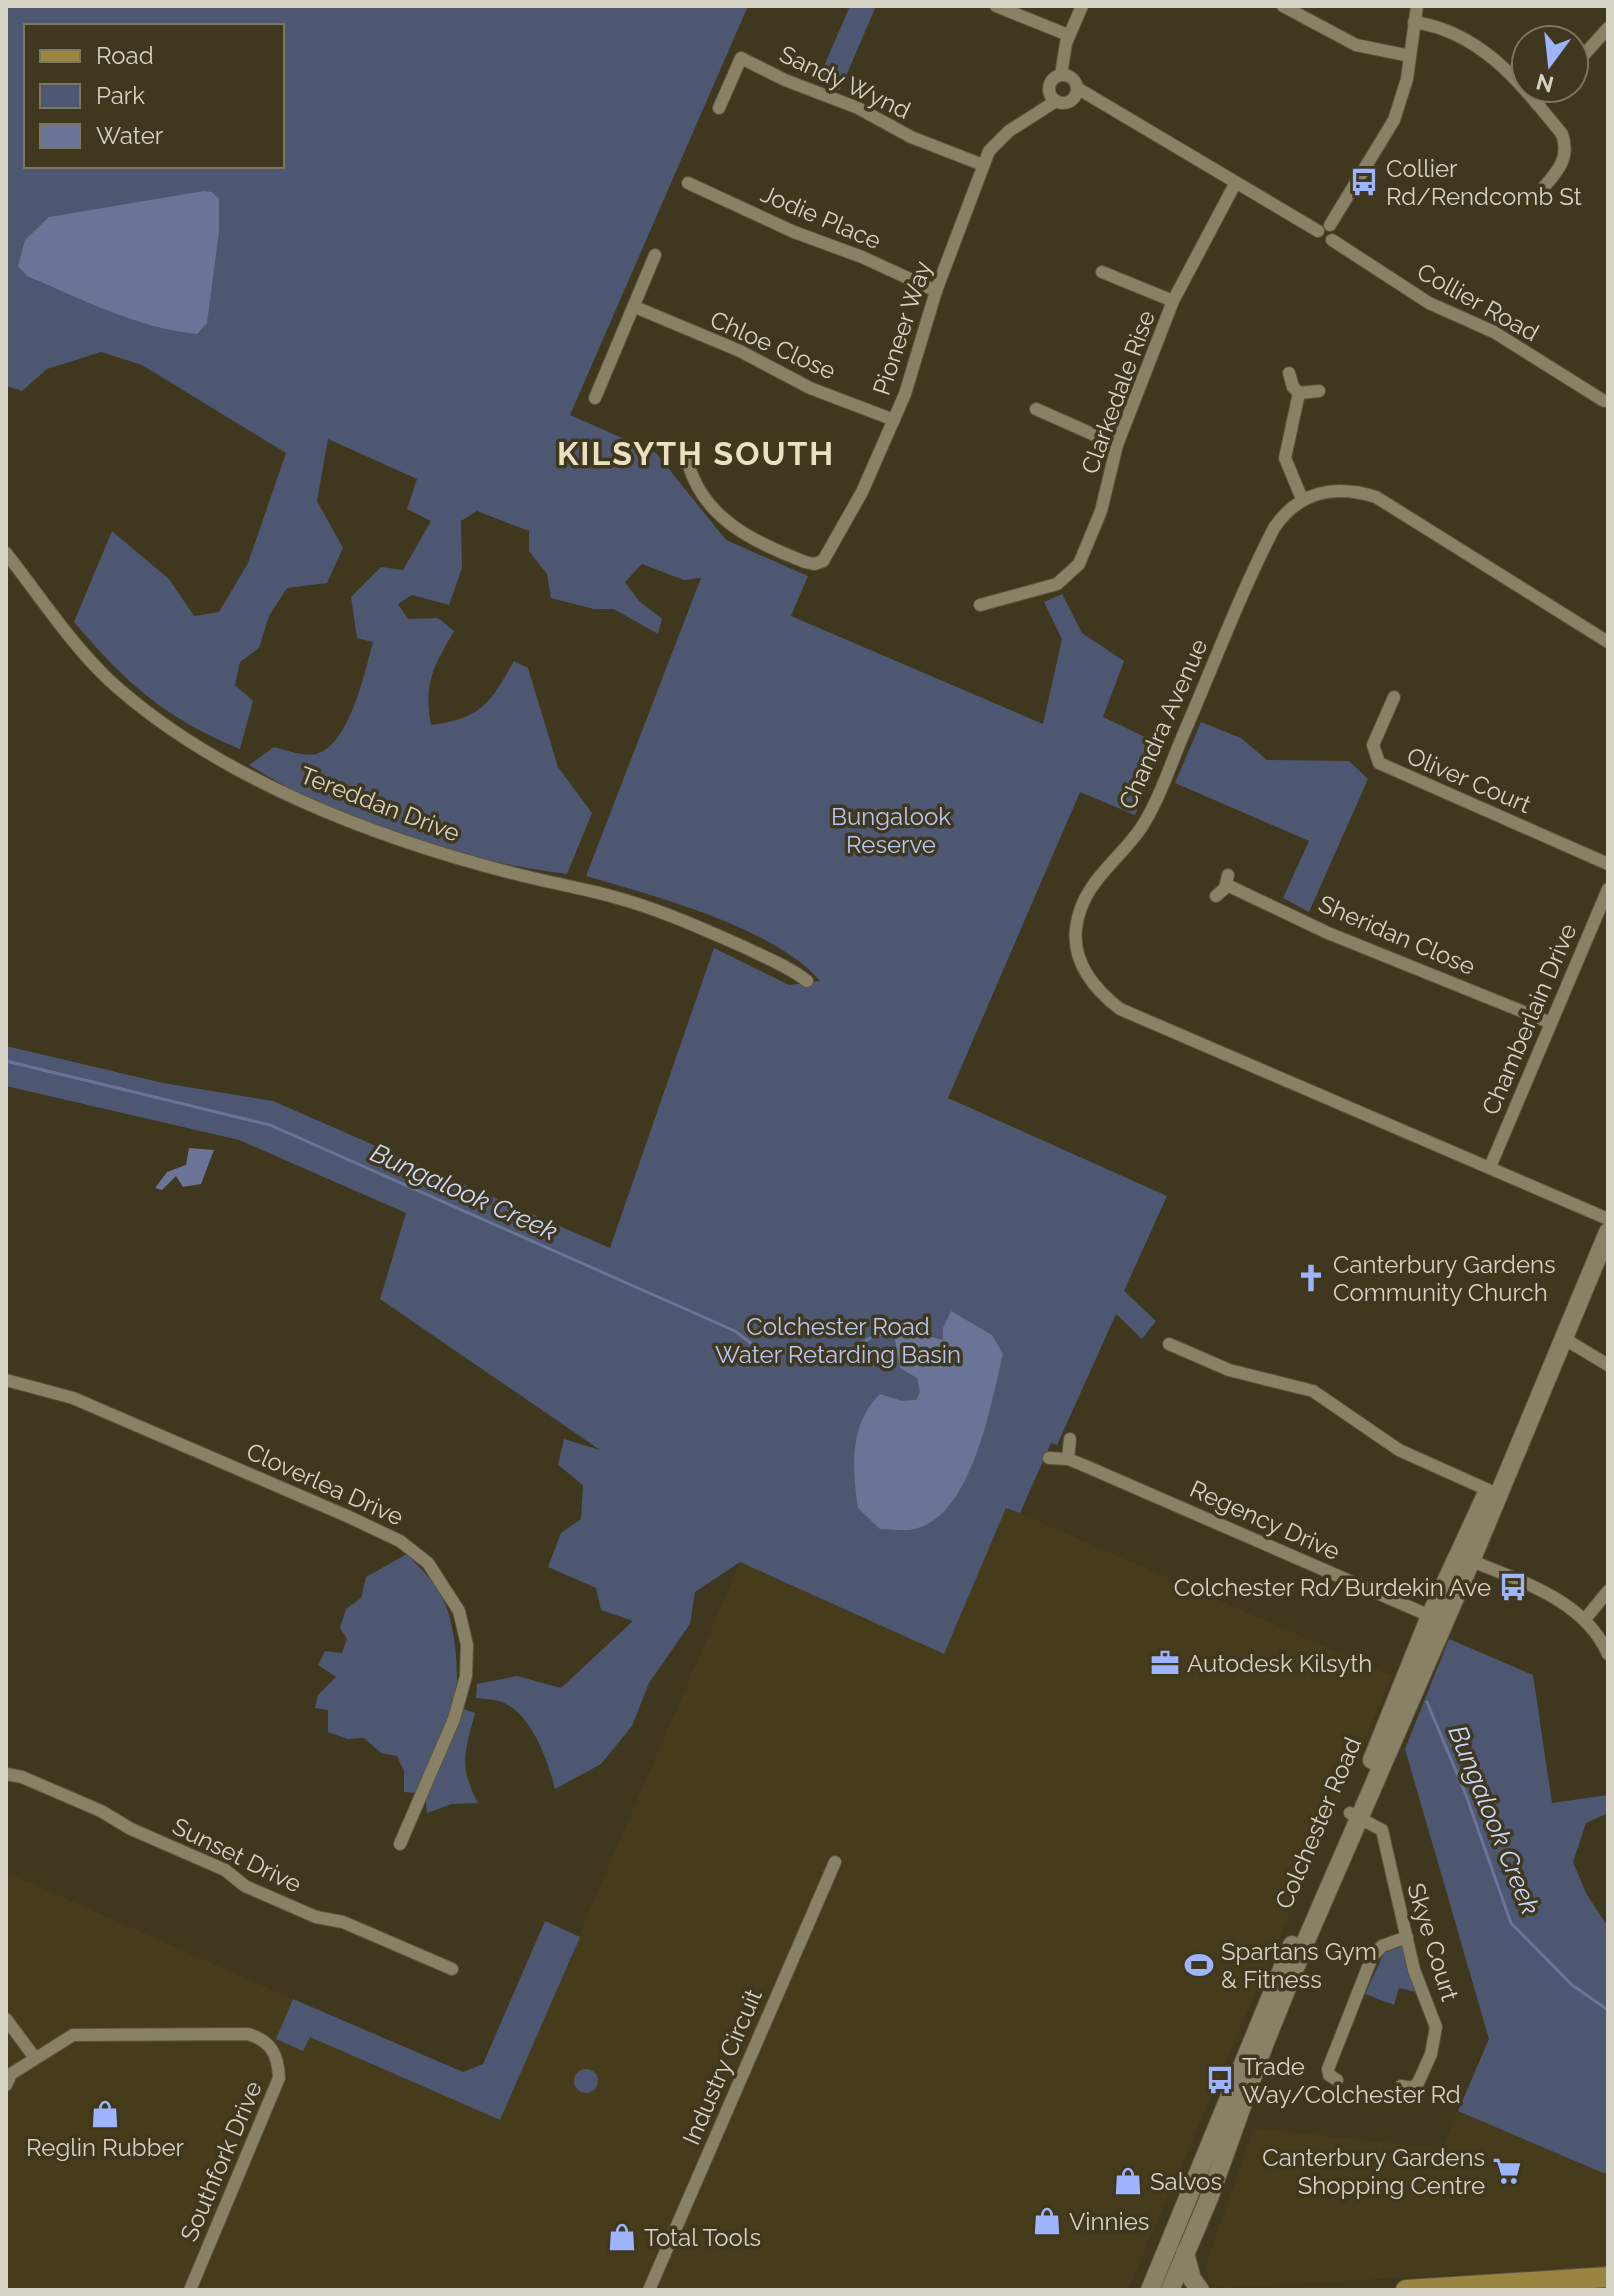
<svg xmlns="http://www.w3.org/2000/svg" width="1614" height="2296" viewBox="0 0 1614 2296" font-family="Raleway,sans-serif">
  <style>
    .built { fill: #463c1b }
    .green { fill: #4e5772; fill-rule: evenodd }
    .water { fill: #697497 }
    .lines { fill: none; stroke-linecap: round; stroke-linejoin: round }
    .stream { stroke: #697497; stroke-width: 3 }
    .minor-casing { stroke: #5a543e; stroke-width: 14 }
    .secondary-casing { stroke: #5a543e; stroke-width: 20 }
    .primary-casing { stroke: #5a543e; stroke-width: 22 }
    .minor { stroke: #898165; stroke-width: 12 }
    .secondary { stroke: #898165; stroke-width: 18 }
    .primary { stroke: #998540; stroke-width: 20 }
    .labels { text-anchor: middle; dominant-baseline: central; stroke-width: 7; stroke-linejoin: round; paint-order: stroke }
    .street-label { font-size: 24px; fill: #d7d3c4; stroke: #3f371e }
    .poi-label { font-size: 24px; fill: #d7d3c4; stroke: #3f371e; text-anchor: start }
    .park-label { font-size: 24px; fill: #b7c6f5; stroke: #3f371e }
    .water-label { font-size: 26px; font-style: italic; fill: #ccd8fc; stroke: #3f371e }
    .district-label { font-size: 32px; font-weight: bold; letter-spacing: 2px; fill: #eae1c2; stroke: #3f371e }
  </style>
  <rect width="100%" height="100%" fill="#3f371e"/>
  <g class="built">
    <path d="M1006,1507L1392,1676L1128,2289L6,2290V1872L293,1999L282,2024L499,2120L740,1562L944,1654Z"/>
    <path d="M1458,2111L1608,2175V2266L1223,2288L1211,2283L1204,2270L1254,2128L1441,2149Z"/>
  </g>
  <g class="green">
    <path d="M6,6H748L570,415L656,453L726,540L808,576L791,616L1043,724L1062,639L1044,602L1062,594L1082,633L1124,661L1103,717L1164,746L1135,815L1080,792L948,1098L1167,1196L1124,1291L1156,1321L1142,1339L1116,1314L1057,1445L1051,1443L1020,1513L1006,1508L944,1654L740,1562L695,1592L690,1624L649,1683L632,1726L601,1764L555,1789C548,1761 532,1714 502,1702C494,1699 483,1699 476,1698L477,1684L517,1676L561,1688L633,1621L601,1610L596,1588L548,1567L561,1533L581,1519L583,1485L558,1465L564,1439L600,1450L380,1299L406,1213L239,1140L6,1086V1046L163,1083L273,1101L610,1248L714,948L789,985L820,981C774,927 654,896 586,876L701,578L684,580L642,564L625,582L639,601L662,619L658,634L614,609H594L551,598L547,574L529,551V531L477,511L461,521L462,568L449,605L412,595L398,604L408,619L438,618L454,631C434,666 423,683 431,725C482,719 491,702 514,661L528,668L558,767L592,813L567,874C456,860 344,824 249,765L274,747C285,750 305,757 316,754C349,746 365,672 373,642L357,638L351,597L381,567L403,570L431,521L407,509L417,479L328,439L317,501L343,548L327,583L287,588L269,616L259,648L240,662L235,685L253,701L240,749C163,717 127,684 74,622L112,531L169,579L194,616L219,612L248,563L286,453L142,365L101,352L47,369L22,391L6,386ZM26,26H282V166H26Z"/>
    <path d="M850,6H876L840,90L818,80Z"/>
    <path d="M1201,722L1241,738L1267,760L1349,761L1368,779L1309,912L1283,898L1309,841L1175,783Z"/>
    <path d="M407,1554C418,1566 432,1579 440,1593C456,1620 460,1678 455,1706L475,1713C465,1753 458,1765 478,1803L452,1804L427,1813L425,1794L404,1792V1771L397,1756L381,1753L364,1738L347,1739L328,1732V1710L315,1708L318,1695L336,1677L318,1665L325,1651L342,1653L347,1639L340,1628L346,1609L361,1598L366,1577Z"/>
    <path d="M1449,1639L1533,1675L1552,1803L1608,1795V1813L1586,1823L1573,1862L1586,1893L1608,1927V2175L1458,2111L1489,2039L1405,1749Z"/>
    <path d="M545,1921L580,1937L500,2120L310,2037L303,2051L276,2039L293,1999L463,2072L483,2064Z"/>
    <path d="M1402,1946L1416,1992L1399,1988L1394,2005L1365,1994L1384,1953Z"/>
    <circle cx="586" cy="2081" r="12"/>
  </g>
  <g class="water">
    <path d="M204,191L212,192L219,199V231L207,323L197,334C137,328 82,299 27,276L18,266L25,240L49,217Z"/>
    <path d="M189,1148L214,1150L201,1184L183,1187L176,1176L162,1190L155,1188L167,1172L186,1165Z"/>
    <path d="M951,1311L992,1335L1003,1354C991,1403 973,1512 918,1528C907,1532 891,1529 880,1529L858,1508C852,1467 849,1425 880,1394L902,1401L916,1400L920,1392L917,1378L900,1368L894,1334L906,1330L943,1340V1328Z"/>
  </g>
  <g class="lines">
    <g class="stream">
      <path d="M6,1061L270,1125L735,1331L764,1353L815,1349L845,1354L875,1335L894,1334"/>
      <path d="M1427,1702L1466,1795L1511,1923L1572,1985L1608,2010"/>
    </g>
    <defs>
      <g id="minor">
        <path d="M996,6L1068,35"/>
        <path d="M1283,6L1356,45L1410,56"/>
        <path d="M1414,22C1482,32 1521,84 1562,134C1570,157 1559,170 1544,187"/>
        <path d="M1574,66L1608,28"/>
        <path d="M1061,75L1066,43L1082,6"/>
        <circle cx="1063" cy="89" r="14"/>
        <path d="M1077,88L1318,231"/>
        <path d="M1536,103L1551,88"/>
        <path d="M719,108L741,58L785,80L858,108L911,137L983,165"/>
        <path d="M688,183L794,232L862,257L936,291"/>
        <path d="M1330,225L1394,120L1407,79L1417,6"/>
        <path d="M1332,240L1429,303L1494,332L1604,401"/>
        <path d="M1102,272L1173,301"/>
        <path d="M635,307L740,351L810,388L894,420"/>
        <path d="M1289,373L1293,387L1299,393L1319,391"/>
        <path d="M1299,393L1285,458L1302,499"/>
        <path d="M595,398L655,255"/>
        <path d="M1036,409L1117,445"/>
        <path d="M688,463C704,520 755,542 805,562L814,564L823,561L862,492L905,394L936,291L989,151L1009,131L1056,101"/>
        <path d="M6,553C39,595 70,643 109,680C217,779 380,840 520,875C551,883 583,888 614,897C659,909 701,928 744,947C766,958 788,966 807,981"/>
        <path d="M980,605L1057,584L1079,564L1101,511L1117,445L1173,301L1235,184"/>
        <path d="M1608,642L1376,497C1335,484 1299,491 1274,528C1239,596 1212,669 1181,740C1169,769 1158,802 1141,828C1117,863 1082,882 1076,928C1072,962 1094,989 1120,1009L1608,1219"/>
        <path d="M1394,697L1373,745L1379,763L1608,864"/>
        <path d="M1227,885L1328,933L1551,1023"/>
        <path d="M1216,896L1225,888L1228,875"/>
        <path d="M1490,1167L1608,889"/>
        <path d="M1563,1338L1608,1365"/>
        <path d="M1169,1344L1229,1370L1313,1391L1399,1450L1497,1494"/>
        <path d="M6,1380L73,1398L347,1516L400,1541L428,1563L459,1611L467,1645L466,1676L454,1719L400,1844"/>
        <path d="M1049,1458L1068,1459L1083,1465L1437,1619"/>
        <path d="M1068,1459L1070,1439"/>
        <path d="M1465,1558C1518,1581 1583,1598 1608,1654"/>
        <path d="M1586,1618L1608,1591"/>
        <path d="M6,1774L22,1777L101,1811L131,1829L225,1870L245,1886L316,1917L343,1922L452,1969"/>
        <path d="M1350,1813L1382,1830L1414,1970L1436,2027L1431,2054L1418,2083L1412,2088L1401,2086"/>
        <path d="M6,2019L35,2058"/>
        <path d="M1337,2080L1329,2075L1328,2069L1372,1957L1382,1946L1407,1937"/>
        <path d="M6,2085L11,2074L73,2035L248,2034C271,2041 278,2054 279,2078L190,2290"/>
        <path d="M649,2290L835,1862"/>
      </g>
      <g id="secondary">
        <path d="M1372,1760L1430,1616L1485,1497"/>
        <path d="M1185,2253L1192,2279L1200,2290"/>
        <path d="M1150,2290L1292,1945"/>
        <path d="M1170,2290L1209,2198L1264,2045L1308,1936L1471,1561L1608,1232"/>
      </g>
      <path id="primary" d="M1406,2290L1608,2277"/>
    </defs>
    <use href="#minor" class="minor-casing"/>
    <use href="#secondary" class="secondary-casing"/>
    <use href="#primary" class="primary-casing"/>
    <use href="#minor" class="minor"/>
    <use href="#secondary" class="secondary"/>
    <use href="#primary" class="primary"/>
  </g>
  <defs>
    <symbol id="bus-bare" viewBox="-9 -9 18 18"><path d="M-5-6H5V4H4V6H2V4H-2V6H-4V4H-5ZM-3.5-4V0h7V-4ZM-3.5 1.2v1.5H-2V1.2ZM2 1.2v1.5H3.5V1.2Z" fill="#9eb4fd" stroke="#3f371e" stroke-width="2.5" paint-order="stroke"/></symbol>
    <symbol id="church-bare" viewBox="-9 -9 18 18"><path d="M-1.2-6h2.4v3.5h3.3v2.4h-3.3V6h-2.4V-.1h-3.3v-2.4h3.3Z" fill="#9eb4fd" stroke="#3f371e" stroke-width="2.5" paint-order="stroke"/></symbol>
    <symbol id="office-bare" viewBox="-9 -9 18 18"><path d="M-6-3h4V-5.5h4V-3h4V5H-6ZM-1-4.5V-3h2v-1.5ZM-6 0V1H6V0Z" fill="#9eb4fd" stroke="#3f371e" stroke-width="2.5" paint-order="stroke"/></symbol>
    <symbol id="stadium-bare" viewBox="-9 -9 18 18"><path d="M0-5a6.5 5 0 1 0 0 10a6.5 5 0 1 0 0-10ZM-3.5-1.8h7v3.6h-7Z" fill="#9eb4fd" stroke="#3f371e" stroke-width="2.5" paint-order="stroke"/></symbol>
    <symbol id="shop-bare" viewBox="-9 -9 18 18"><path d="M-5-2.5h2.3a2.7 3.5 0 0 1 5.4 0H5L5.5 6h-11ZM-1.5-2.5h3a1.5 2.3 0 0 0-3 0Z" fill="#9eb4fd" stroke="#3f371e" stroke-width="2.5" paint-order="stroke"/></symbol>
    <symbol id="supermarket-bare" viewBox="-9 -9 18 18"><path d="M-6-5.5h2.5l.6 2H6L4.5 2H-2.5L-4.4-4H-6ZM-1.5 3.2a1.3 1.3 0 1 0 .1 0ZM3 3.2a1.3 1.3 0 1 0 .1 0Z" fill="#9eb4fd" stroke="#3f371e" stroke-width="2.5" paint-order="stroke"/></symbol>
  </defs>
  <g fill-rule="evenodd">
    <use href="#bus-bare" x="1344" y="162" width="40" height="40"/>
    <use href="#church-bare" x="1291" y="1258" width="40" height="40"/>
    <use href="#bus-bare" x="1493" y="1567" width="40" height="40"/>
    <use href="#office-bare" x="1145" y="1643" width="40" height="40"/>
    <use href="#stadium-bare" x="1179" y="1945" width="40" height="40"/>
    <use href="#bus-bare" x="1200" y="2060" width="40" height="40"/>
    <use href="#shop-bare" x="85" y="2094" width="40" height="40"/>
    <use href="#supermarket-bare" x="1487" y="2151" width="40" height="40"/>
    <use href="#shop-bare" x="1108" y="2161" width="40" height="40"/>
    <use href="#shop-bare" x="1027" y="2201" width="40" height="40"/>
    <use href="#shop-bare" x="602" y="2217" width="40" height="40"/>
  </g>
  <g class="labels">
    <g class="street-label">
      <text transform="translate(845 82) rotate(25)">Sandy Wynd</text>
      <text transform="translate(821 217) rotate(23)">Jodie Place</text>
      <text transform="translate(1478 302) rotate(29)">Collier Road</text>
      <text transform="translate(902 328) rotate(-72)">Pioneer Way</text>
      <text transform="translate(773 345) rotate(24)">Chloe Close</text>
      <text transform="translate(1118 392) rotate(-70)">Clarkedale Rise</text>
      <text transform="translate(1163 724) rotate(-66)">Chandra Avenue</text>
      <text transform="translate(1469 780) rotate(23)">Oliver Court</text>
      <text transform="translate(380 804) rotate(21)">Tereddan Drive</text>
      <text transform="translate(1397 935) rotate(23)">Sheridan Close</text>
      <text transform="translate(1529 1019) rotate(-67)">Chamberlain Drive</text>
      <text transform="translate(325 1484) rotate(24)">Cloverlea Drive</text>
      <text transform="translate(1265 1520) rotate(24)">Regency Drive</text>
      <text transform="translate(1318 1823) rotate(-67)">Colchester Road</text>
      <text transform="translate(237 1855) rotate(26)">Sunset Drive</text>
      <text transform="translate(1433 1942) rotate(73)">Skye Court</text>
      <text transform="translate(722 2067) rotate(-67)">Industry Circuit</text>
      <text transform="translate(221 2161) rotate(-67)">Southfork Drive</text>
    </g>
    <g class="poi-label">
      <text x="1386" y="168">Collier<tspan x="1386" dy="28">Rd/Rendcomb St</tspan></text>
      <text x="1333" y="1264">Canterbury Gardens<tspan x="1333" dy="28">Community Church</tspan></text>
      <text x="1491" y="1587" text-anchor="end">Colchester Rd/Burdekin Ave</text>
      <text x="1187" y="1663">Autodesk Kilsyth</text>
      <text x="1221" y="1951">Spartans Gym<tspan x="1221" dy="28">&amp; Fitness</tspan></text>
      <text x="1242" y="2066">Trade<tspan x="1242" dy="28">Way/Colchester Rd</tspan></text>
      <text x="105" y="2147" text-anchor="middle">Reglin Rubber</text>
      <text x="1485" y="2157" text-anchor="end">Canterbury Gardens<tspan x="1485" dy="28">Shopping Centre</tspan></text>
      <text x="1150" y="2181">Salvos</text>
      <text x="1069" y="2221">Vinnies</text>
      <text x="644" y="2237">Total Tools</text>
    </g>
    <g class="park-label">
      <text x="891" y="816">Bungalook<tspan x="891" dy="28">Reserve</tspan></text>
      <text x="838" y="1326">Colchester Road<tspan x="838" dy="28">Water Retarding Basin</tspan></text>
    </g>
    <g class="water-label">
      <text transform="translate(464 1192) rotate(24)">Bungalook Creek</text>
      <text transform="translate(1494 1820) rotate(68)">Bungalook Creek</text>
    </g>
    <g class="district-label">
      <text x="696" y="453">KILSYTH SOUTH</text>
    </g>
  </g>
  <rect width="1614" height="2296" fill="none" stroke="#d7d3c4" stroke-width="16"/>
  <rect x="24" y="24" width="260" height="144" fill="#3f371e" stroke="#7c7560" stroke-width="2"/>
  <rect x="40" y="50" width="40" height="12" fill="#998540" stroke="#7c7560" stroke-width="2"/>
  <text x="96" y="64" font-size="24" fill="#d7d3c4">Road</text>
  <rect x="40" y="84" width="40" height="24" fill="#4e5772" stroke="#7c7560" stroke-width="2"/>
  <text x="96" y="104" font-size="24" fill="#d7d3c4">Park</text>
  <rect x="40" y="124" width="40" height="24" fill="#697497" stroke="#7c7560" stroke-width="2"/>
  <text x="96" y="144" font-size="24" fill="#d7d3c4">Water</text>
  <g transform="translate(1550 64) rotate(195)"><circle r="38" fill="#3f371e" stroke="#7c7560" stroke-width="2"/>
  <path d="M0-6L14 30L0 20L-14 30Z" fill="#9eb4fd"/>
  <text y="-12" font-size="22" font-weight="bold" text-anchor="middle" fill="#d7d3c4">N</text>
  </g>
</svg>
